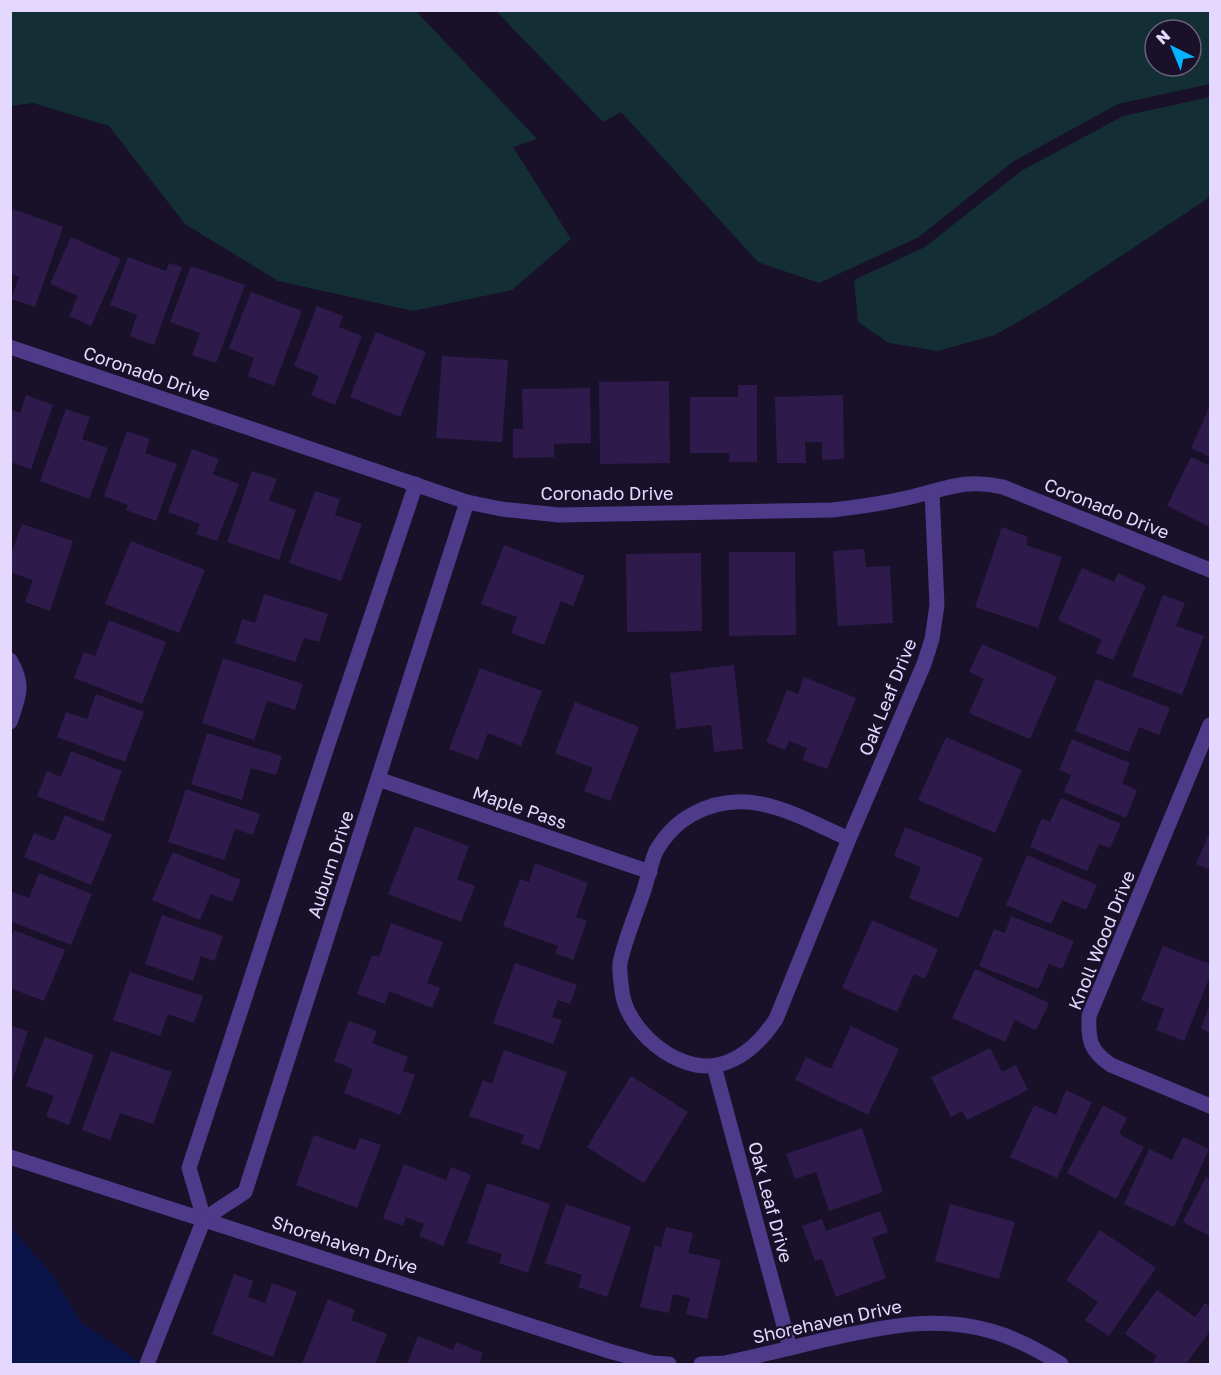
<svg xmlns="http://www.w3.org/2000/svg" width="1221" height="1375" viewBox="0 0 1221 1375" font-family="'Golos Text',sans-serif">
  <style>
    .green { fill: #132e34; fill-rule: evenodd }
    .water { fill: #0a1449 }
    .building { fill: #2f1b4b }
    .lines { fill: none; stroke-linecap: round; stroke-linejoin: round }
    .minor { stroke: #4d3a89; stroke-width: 15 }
    .labels { text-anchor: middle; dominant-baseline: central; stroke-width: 4.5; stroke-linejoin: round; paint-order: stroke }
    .street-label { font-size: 18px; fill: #e5d8ff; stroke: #19102a }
  </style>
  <rect width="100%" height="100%" fill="#19102a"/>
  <g class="green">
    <path d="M10,11H416L537,139L513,147L571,239L512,290L413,311L278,281L185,224L109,126L33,103L11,106Z"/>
    <path d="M496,11H1210V84L1118,104L1014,161L919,237L819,283L758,262L621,112L603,122ZM1155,30H1191V66H1155Z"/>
    <path d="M1210,97V197L1047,305L995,335L938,351L889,343L858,322L854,280L925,247L1021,171L1123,116Z"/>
  </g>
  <path class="water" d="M10,1226L53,1276L81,1322L138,1361L146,1364H11Z"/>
  <g class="building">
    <path d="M13,209L63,227L35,307L11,299L19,277L10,274V216Z"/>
    <path d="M71,237L121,259L91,326L69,316L78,296L50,284Z"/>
    <path d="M128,257L166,271L169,263L182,267L154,345L130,336L137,315L110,305Z"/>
    <path d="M191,266L245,285L216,363L192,355L200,333L170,322Z"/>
    <path d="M251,292L302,311L274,386L248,376L254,358L229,348Z"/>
    <path d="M317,306L343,316L339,327L362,336L335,405L311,395L319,376L294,366Z"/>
    <path d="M376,332L426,352L400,417L350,397Z"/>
    <path d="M442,356L508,360L502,442L436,438Z"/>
    <path d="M669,381L670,463L600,464L599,382Z"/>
    <path d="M738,385H757V462H729L730,453H690V397H738Z"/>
    <path d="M590,388L591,443L554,444V457L513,458V429H523L522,389Z"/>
    <path d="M26,395L53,405L31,469L10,462V409L20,413Z"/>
    <path d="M843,395L844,459L822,460V442H805L806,463H777L775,397Z"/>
    <path d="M1210,406V457L1191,448Z"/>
    <path d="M66,409L90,417L82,439L108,448L89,499L40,481Z"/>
    <path d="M127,431L150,439L145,453L177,464L156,521L126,510L128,505L104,496Z"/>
    <path d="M192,449L219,459L213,474L239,484L217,541L196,534L200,524L168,512Z"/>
    <path d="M1191,457L1210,466V527L1167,506Z"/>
    <path d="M252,471L277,479L269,500L296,510L279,560L227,542Z"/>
    <path d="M315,491L340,499L335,515L362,524L341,581L289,563Z"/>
    <path d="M22,524L73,541L50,611L25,602L33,580L10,572V557Z"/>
    <path d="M1002,527L1028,537L1026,545L1062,557L1038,628L975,607Z"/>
    <path d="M131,541L205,570L179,633L105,604Z"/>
    <path d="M504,545L585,576L573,606L561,601L544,645L511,633L517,617L481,604Z"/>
    <path d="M864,549L866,567L890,566L893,623L838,626L833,551Z"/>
    <path d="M729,552H795L796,635L729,636Z"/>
    <path d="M701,553L702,631L627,632L626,554Z"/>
    <path d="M1082,568L1114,582L1118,573L1146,586L1113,660L1096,653L1102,640L1058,620Z"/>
    <path d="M264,594L328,614L319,642L304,638L295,662L235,643L242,619L255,623Z"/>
    <path d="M1163,595L1185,603L1176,626L1204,636L1182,695L1132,676Z"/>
    <path d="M109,620L166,642L142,704L74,678L84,652L95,656Z"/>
    <path d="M982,644L1057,677L1030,739L969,713L984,679L969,672Z"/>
    <path d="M223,658L303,684L295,710L267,701L254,740L202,723Z"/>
    <path d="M734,665L743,749L714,752L711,725L676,729L670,673Z"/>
    <path d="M480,668L542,691L521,746L488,733L478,760L449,749Z"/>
    <path d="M804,677L856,698L827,769L802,760L807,748L789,741L785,750L766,742L787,690L798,694Z"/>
    <path d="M1096,679L1170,708L1159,735L1139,727L1129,752L1075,731Z"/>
    <path d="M96,694L144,712L125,762L57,737L66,712L87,719Z"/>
    <path d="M575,702L639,727L610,801L584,791L593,768L555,753Z"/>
    <path d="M207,733L282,756L276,775L251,768L242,800L191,784Z"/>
    <path d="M946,737L1022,770L995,833L918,800Z"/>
    <path d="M1072,739L1130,763L1122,783L1137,790L1126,818L1064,792L1071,775L1059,770Z"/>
    <path d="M71,751L122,771L103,822L37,796L47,771L61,777Z"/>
    <path d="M186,789L260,814L253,835L235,829L224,860L168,842Z"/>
    <path d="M1061,798L1121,824L1110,848L1099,844L1087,871L1030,847L1042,818L1050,822Z"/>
    <path d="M65,815L112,835L91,885L24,857L34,833L54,841Z"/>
    <path d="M415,826L469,846L457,879L475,886L461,922L388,894Z"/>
    <path d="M905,827L983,858L958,918L909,898L921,867L894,856Z"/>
    <path d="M1210,832V870L1196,864Z"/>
    <path d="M173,852L241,880L232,902L211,894L200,920L152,900Z"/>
    <path d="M1027,855L1097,885L1086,910L1062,900L1051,924L1006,905Z"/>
    <path d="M535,863L588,883L576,917L587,921L573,960L555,953L558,946L503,926L520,879L529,882Z"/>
    <path d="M39,873L92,894L71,945L10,921V891L29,898Z"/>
    <path d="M162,915L223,936L214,961L201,956L193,981L145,964Z"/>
    <path d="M1011,916L1074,941L1062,969L1049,964L1038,989L979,966L994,929L1005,933Z"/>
    <path d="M872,920L938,949L925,979L914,974L897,1012L842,988Z"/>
    <path d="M391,923L443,942L427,983L440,988L432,1008L389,991L385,1004L357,994L372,955L379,957Z"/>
    <path d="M14,930L65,950L44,1001L10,988V938Z"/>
    <path d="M1163,946L1210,964V976L1184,1041L1156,1030L1164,1009L1141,1000Z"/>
    <path d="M515,963L577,985L570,1004L558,1000L552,1017L562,1020L553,1044L493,1023Z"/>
    <path d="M975,969L1049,1003L1036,1030L1015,1020L1005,1042L952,1018Z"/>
    <path d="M130,972L203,996L194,1023L168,1014L160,1036L113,1020Z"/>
    <path d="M1210,1005V1033L1201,1028Z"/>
    <path d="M349,1021L377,1031L372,1043L408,1057L403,1071L415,1075L400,1115L344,1093L353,1069L334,1061Z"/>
    <path d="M10,1026L28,1031L11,1085H10Z"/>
    <path d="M851,1026L899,1049L868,1115L795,1080L806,1057L831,1069Z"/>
    <path d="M45,1037L94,1055L69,1125L46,1116L54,1096L26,1086Z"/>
    <path d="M990,1048L1002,1072L1016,1065L1028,1090L967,1120L962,1111L951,1117L931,1077Z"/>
    <path d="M504,1050L567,1072L539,1150L521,1143L524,1135L469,1116L483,1080L492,1084Z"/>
    <path d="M111,1051L172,1072L153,1124L120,1113L110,1140L82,1130Z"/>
    <path d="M631,1076L688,1112L644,1183L587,1147Z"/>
    <path d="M1066,1090L1092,1102L1057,1178L1010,1157L1034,1105L1056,1115Z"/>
    <path d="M1103,1105L1127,1118L1119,1134L1144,1147L1116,1199L1067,1173Z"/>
    <path d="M862,1128L883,1192L829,1211L816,1172L795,1179L786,1154Z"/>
    <path d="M314,1135L355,1150L360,1138L381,1145L357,1208L296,1185Z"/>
    <path d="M1183,1137L1209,1149L1174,1227L1124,1204L1149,1149L1172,1160Z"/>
    <path d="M404,1164L446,1180L451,1167L471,1175L443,1246L419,1236L424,1224L406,1217L403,1226L383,1218Z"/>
    <path d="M1206,1177L1210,1179V1236L1183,1222Z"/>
    <path d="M487,1183L550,1204L528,1273L499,1263L502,1254L467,1243Z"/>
    <path d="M566,1204L631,1227L607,1297L578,1287L582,1275L545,1263Z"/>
    <path d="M950,1204L1015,1222L999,1279L935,1261Z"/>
    <path d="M880,1211L888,1232L872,1238L886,1278L836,1297L822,1259L815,1261L802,1226L822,1219L826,1231Z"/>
    <path d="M666,1227L693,1233L688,1253L721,1260L707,1319L686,1314L690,1298L673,1294L669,1313L640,1307L655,1246L661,1247Z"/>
    <path d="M1100,1230L1156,1268L1109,1336L1085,1320L1098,1302L1066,1280Z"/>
    <path d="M234,1274L253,1281L248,1297L265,1303L272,1283L297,1292L273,1357L212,1334Z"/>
    <path d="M1157,1290L1195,1317L1205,1303L1210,1307V1331L1186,1364H1155L1153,1362L1157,1356L1125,1334Z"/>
    <path d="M328,1299L355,1310L351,1320L387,1334L375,1364H302Z"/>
    <path d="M418,1336L453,1350L456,1342L483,1353L479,1364H407Z"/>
  </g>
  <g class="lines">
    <g class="minor">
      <path d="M10,347L467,502L501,509L559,515L832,510C859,507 885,503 911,497C945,489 967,478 1003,487L1210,570"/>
      <path d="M10,660C25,685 19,696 10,722"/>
      <path d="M1210,725L1089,1016C1088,1040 1090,1051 1111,1065L1210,1106"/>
      <path d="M378,779L650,872"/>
      <path d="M849,839C797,816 747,783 691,815C677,823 664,837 656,851C651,863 648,877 644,890C637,911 624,942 620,963C619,971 621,982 622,991C626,1029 676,1073 717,1065C742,1060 762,1040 776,1019L849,839L924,664L932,639L937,605L932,492"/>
      <path d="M714,1066L790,1348"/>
      <path d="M10,1157L609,1351L652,1363L669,1364"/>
      <path d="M204,1219L189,1168L327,747L416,484"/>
      <path d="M147,1364L204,1219L245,1192L467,502"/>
      <path d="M701,1364L725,1363C758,1356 790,1348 823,1340C879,1328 934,1314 991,1331C1016,1338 1039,1351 1061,1364"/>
    </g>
  </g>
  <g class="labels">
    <g class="street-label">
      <text transform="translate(147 373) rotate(19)">Coronado Drive</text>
      <text x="607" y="493">Coronado Drive</text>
      <text transform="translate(1107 508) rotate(22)">Coronado Drive</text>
      <text transform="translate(887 697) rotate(-68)">Oak Leaf Drive</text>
      <text transform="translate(520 807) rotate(19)">Maple Pass</text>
      <text transform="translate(330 864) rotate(-72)">Auburn Drive</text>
      <text transform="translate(1101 940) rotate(-68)">Knoll Wood Drive</text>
      <text transform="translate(771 1202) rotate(75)">Oak Leaf Drive</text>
      <text transform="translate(345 1244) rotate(18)">Shorehaven Drive</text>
      <text transform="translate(827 1321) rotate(-12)">Shorehaven Drive</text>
    </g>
  </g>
  <rect width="1221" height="1375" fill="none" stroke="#e5d8ff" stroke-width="24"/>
  <g transform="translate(1173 48) rotate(317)"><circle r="28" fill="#19102a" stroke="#6b607f" stroke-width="1.5"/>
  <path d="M0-4.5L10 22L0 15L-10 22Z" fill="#04b3ff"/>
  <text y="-9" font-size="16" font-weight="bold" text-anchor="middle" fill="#e5d8ff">N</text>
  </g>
</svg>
